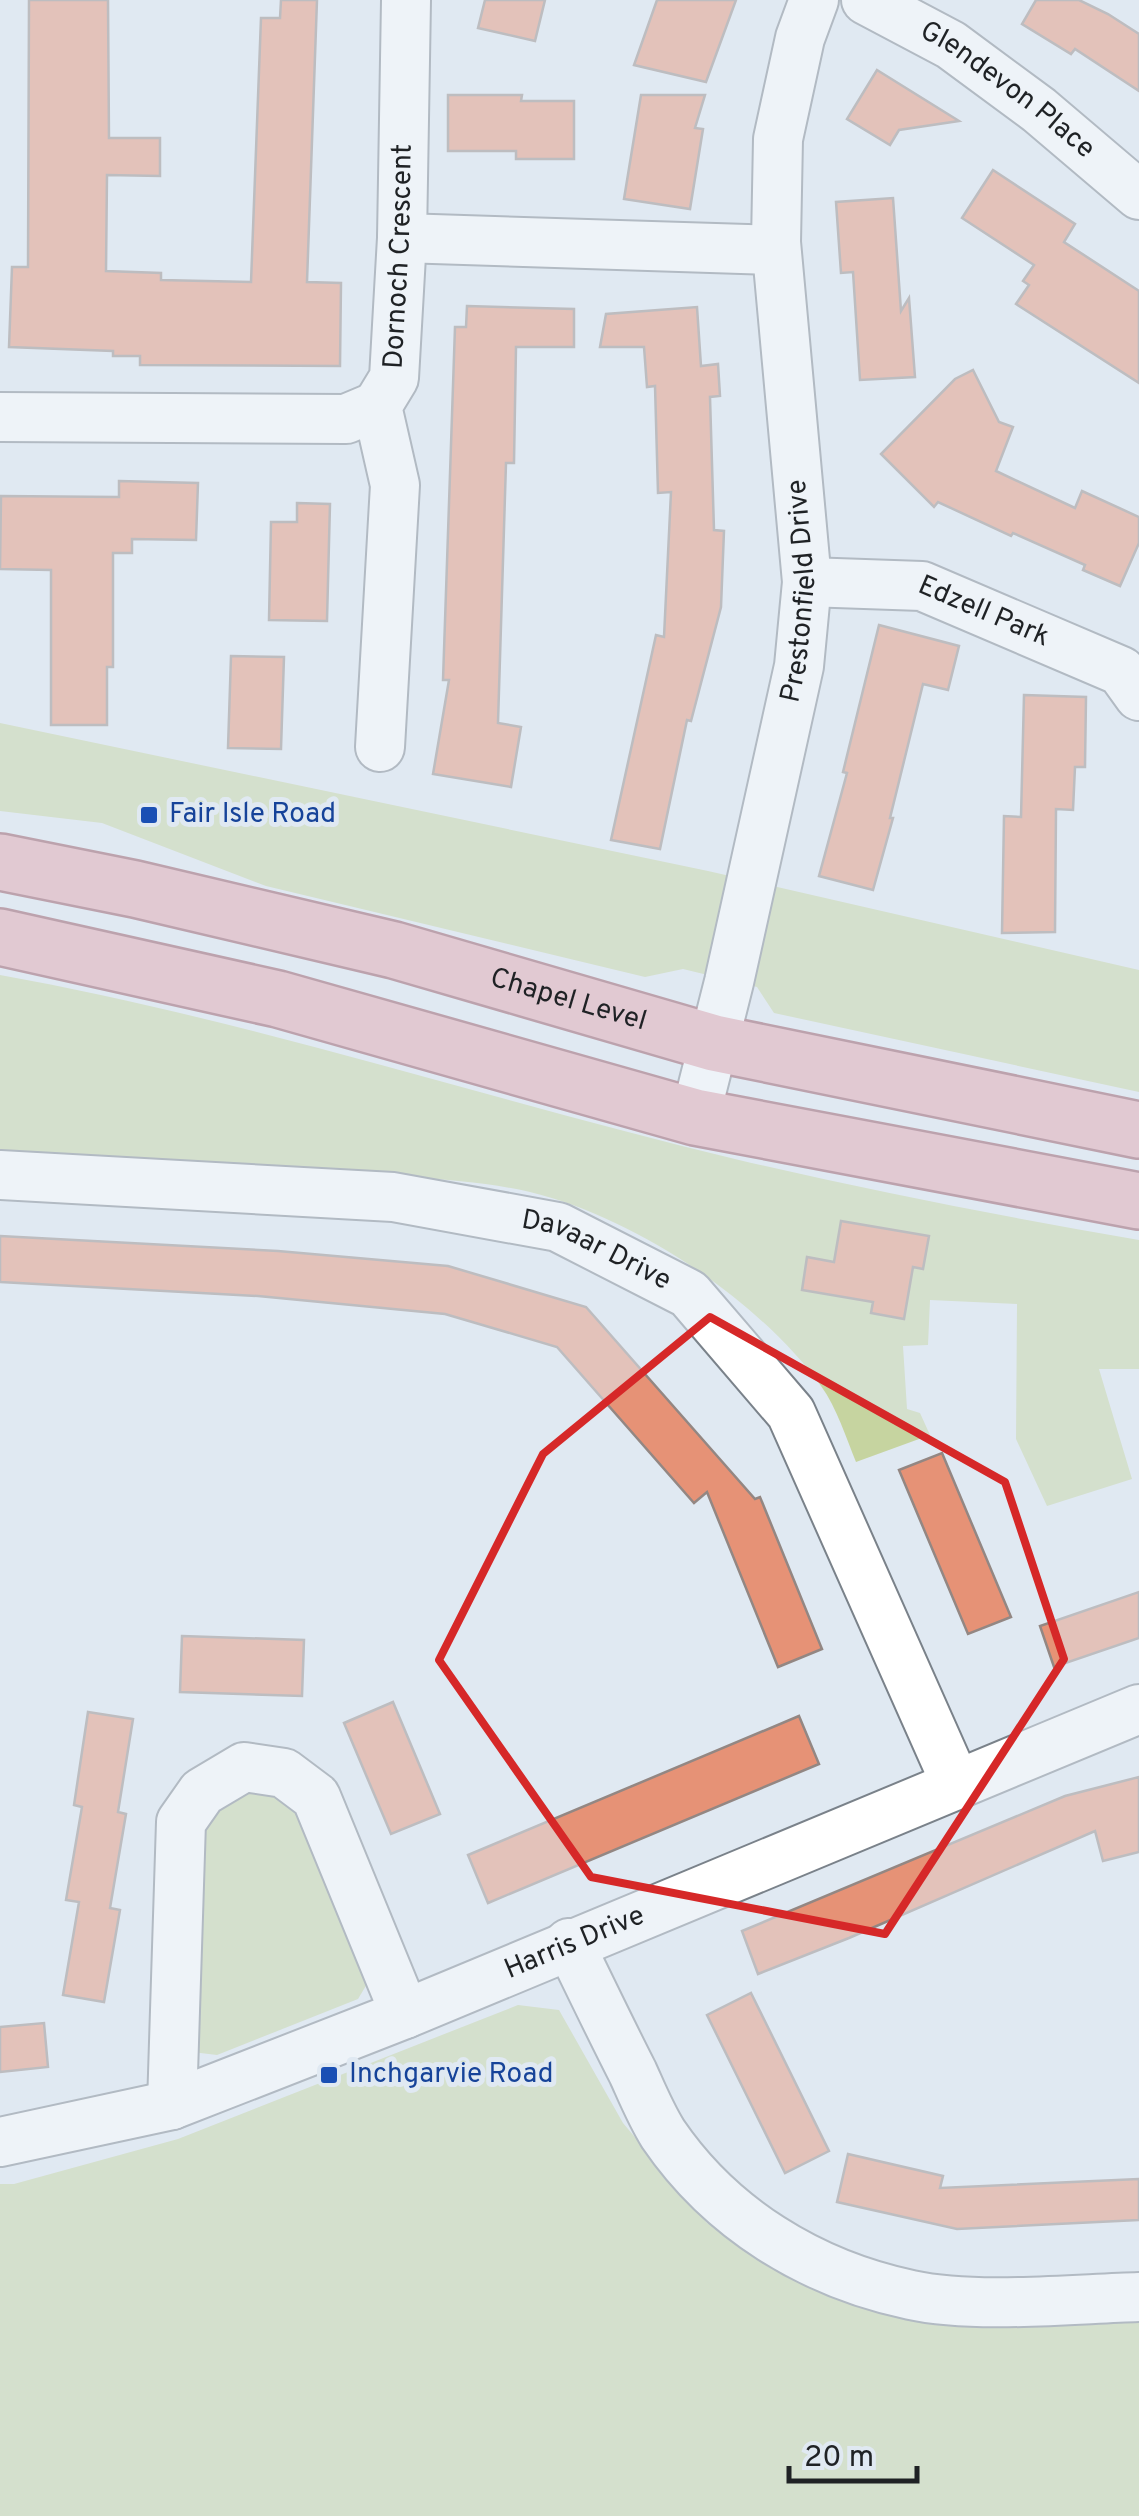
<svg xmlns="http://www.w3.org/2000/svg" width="1139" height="2516" viewBox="0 0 1139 2516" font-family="Overpass,sans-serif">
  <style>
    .green { fill: #c6d4a0 }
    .building { fill: #e69276; stroke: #938783; stroke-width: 2.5 }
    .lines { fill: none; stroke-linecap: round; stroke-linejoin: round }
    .minor-casing { stroke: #7a828a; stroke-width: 52 }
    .major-casing { stroke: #914d59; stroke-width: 60 }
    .minor { stroke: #fff; stroke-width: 48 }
    .major { stroke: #e2a2ac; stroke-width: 55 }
    .marked { fill: none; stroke: #d62828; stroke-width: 8; stroke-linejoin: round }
    .transit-dot { fill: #1a4fb4; stroke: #e0e9f2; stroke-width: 4 }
    .labels { text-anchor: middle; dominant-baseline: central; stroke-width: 10; stroke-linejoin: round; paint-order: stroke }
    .street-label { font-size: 28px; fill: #1f2225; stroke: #e0e9f2 }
    .transit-label { font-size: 28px; fill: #164399; stroke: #e0e9f2; text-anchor: start }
  </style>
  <rect width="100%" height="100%" fill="#e0e9f2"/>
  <g class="green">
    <path d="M0,723L708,871L1139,970V1092L774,1013L757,987L683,969L645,977L266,886L102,823L0,811Z"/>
    <path d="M0,975C251,1020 492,1101 739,1160C871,1191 1005,1217 1139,1240V1369H1099L1132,1479L1047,1506L1016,1439L1017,1304L930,1300L928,1345L903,1346L907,1409L920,1413L930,1435L856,1462C846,1438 837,1408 821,1386C759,1300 634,1217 530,1192C459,1176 383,1177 311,1173C207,1167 104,1163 0,1159Z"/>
    <path d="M272,1790L302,1814L370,1979L358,1999L217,2055L192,2052L202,1836L209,1819L234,1793Z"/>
    <path d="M518,2005L559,2010L623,2123L707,2223L808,2284L1139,2311V2516H0V2184H14L178,2139Z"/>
  </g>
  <g class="building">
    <path d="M29,0H108L109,138H160V176L107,175L106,271L161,273V280L251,282L261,18H280L281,0H317L307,282L341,283L340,366L140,365V356H113V351L9,347L12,267H28Z"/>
    <path d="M485,0H545L535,41L478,28Z"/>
    <path d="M657,0H736L706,82L634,65Z"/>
    <path d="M1036,0H1079L1108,14L1139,34V91L1075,49L1071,54L1022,24Z"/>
    <path d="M877,70L959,121L899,130L890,145L847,119Z"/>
    <path d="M448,95H522L521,101H574V159H516V151H448Z"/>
    <path d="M641,95H705L695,128L703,129L690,209L624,199Z"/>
    <path d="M993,170L1075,224L1064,242L1139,291V383L1016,304L1029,285L1023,281L1034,265L962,218Z"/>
    <path d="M893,198L901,311L909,298L915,377L860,380L853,272L841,273L836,202Z"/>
    <path d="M467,306L574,309V347H516L514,463H506L498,723L521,727L511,787L433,774L449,680H443L455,327H466Z"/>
    <path d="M697,307L701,366L718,364L720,396L710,397L714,530L724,531L721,607L691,721L687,720L660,849L611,840L656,635L664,637L671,492L658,493L655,386L647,387L644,347H600L606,314Z"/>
    <path d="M973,370L999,422L1013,427L996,471L1075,508L1082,491L1139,517V543L1120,586L1083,570L1085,565L1013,533L1011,536L938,502L934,507L881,454L955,379Z"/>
    <path d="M119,481L198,483L196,540L132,539V553H113V667H107V725H51V570L0,569L1,496L119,497Z"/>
    <path d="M297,503L330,504L327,621L269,620L271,522H297Z"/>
    <path d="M879,625L959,646L948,690L923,684L890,818H893L873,890L819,876L847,773L843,772Z"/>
    <path d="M231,656L284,657L281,749L228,748Z"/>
    <path d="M1024,695L1086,697L1085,767H1075L1073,810L1056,809L1055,932L1002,933L1004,816L1021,817Z"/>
    <path d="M841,1221L929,1236L923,1269L913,1267L904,1319L871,1313L873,1302L802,1290L807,1257L834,1262Z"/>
    <path d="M0,1236L278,1251L448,1266L586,1307L755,1499L760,1497L822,1649L778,1667L707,1492L694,1503L557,1347L445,1314L258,1296L0,1282Z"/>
    <path d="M942,1453L1011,1617L968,1634L899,1470Z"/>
    <path d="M1139,1592V1638L1054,1667L1040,1626Z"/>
    <path d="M182,1636L304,1640L302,1696L180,1692Z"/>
    <path d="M393,1702L440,1814L391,1834L344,1723Z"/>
    <path d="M88,1712L133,1719L118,1812L126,1814L110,1908L120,1910L104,2002L63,1995L79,1902L66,1900L82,1807L74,1805Z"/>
    <path d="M799,1716L819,1764L488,1903L468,1855Z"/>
    <path d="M1139,1777V1852L1103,1861L1095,1831L849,1938L758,1974L742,1931L1065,1796Z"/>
    <path d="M751,1993L829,2151L785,2173L707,2015Z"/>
    <path d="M44,2023L48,2067L0,2072V2027Z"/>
    <path d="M848,2154L943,2176L940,2188L1139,2179V2220L957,2229L837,2202Z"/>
  </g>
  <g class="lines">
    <defs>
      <g id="minor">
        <path id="s1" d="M866,0L951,45L1039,110L1139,195"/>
        <path d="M402,238L776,250"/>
        <path d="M0,417L346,419L377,406"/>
        <path id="s2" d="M807,582L922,586L1121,671L1139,696"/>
        <path id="s3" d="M380,747L395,485L377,406L394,378L402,238L406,0"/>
        <path id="s4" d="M695,1117L729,982L799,666L807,582L776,242L778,139L800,38L814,0"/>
        <path id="s5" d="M0,1175L393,1197L558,1227L689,1294L791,1413L956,1784"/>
        <path d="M569,1943C590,1986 611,2030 633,2073C642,2093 651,2115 663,2134C721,2219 811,2274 911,2295C975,2309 1072,2299 1139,2297"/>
        <path d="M172,2105L181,1822L202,1792L244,1767L284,1773L316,1797L405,2014"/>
        <path id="s6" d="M0,2142L172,2105L405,2014L1139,1709"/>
      </g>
      <g id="major">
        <path id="s7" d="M0,862L135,889L394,950L714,1043L1139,1130"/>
        <path d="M0,937L278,999L695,1117L1139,1201"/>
      </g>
    </defs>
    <use href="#minor" class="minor-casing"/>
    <use href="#major" class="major-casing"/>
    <use href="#minor" class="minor"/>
    <use href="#major" class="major"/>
  </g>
  <path d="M0 0H1139V2516H0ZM710,1317L1005,1482L1064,1659L885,1934L591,1877L439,1660L543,1454Z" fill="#e0e9f2" fill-opacity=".55" fill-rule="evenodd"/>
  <path class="marked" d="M710,1317L1005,1482L1064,1659L885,1934L591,1877L439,1660L543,1454Z"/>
  <g class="transit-dot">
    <rect x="139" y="805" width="20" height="20" rx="5"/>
    <rect x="319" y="2065" width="20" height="20" rx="5"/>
  </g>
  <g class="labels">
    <g class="street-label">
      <text stroke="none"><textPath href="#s1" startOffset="168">Glendevon Place</textPath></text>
      <text stroke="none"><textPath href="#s3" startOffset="498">Dornoch Crescent</textPath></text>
      <text stroke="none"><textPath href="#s4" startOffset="538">Prestonfield Drive</textPath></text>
      <text stroke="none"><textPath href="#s2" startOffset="182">Edzell Park</textPath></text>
      <text stroke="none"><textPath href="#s7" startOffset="585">Chapel Level</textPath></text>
      <text stroke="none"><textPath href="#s5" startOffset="605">Davaar Drive</textPath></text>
      <text stroke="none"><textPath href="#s6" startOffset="610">Harris Drive</textPath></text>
    </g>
    <g class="transit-label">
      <text x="169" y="815">Fair Isle Road</text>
      <text x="349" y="2075">Inchgarvie Road</text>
    </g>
  </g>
  <path d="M789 2466v15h128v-15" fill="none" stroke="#1f2225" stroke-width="5"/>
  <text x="804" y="2466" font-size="30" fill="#1f2225" stroke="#e0e9f2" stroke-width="8" paint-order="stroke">20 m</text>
</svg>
